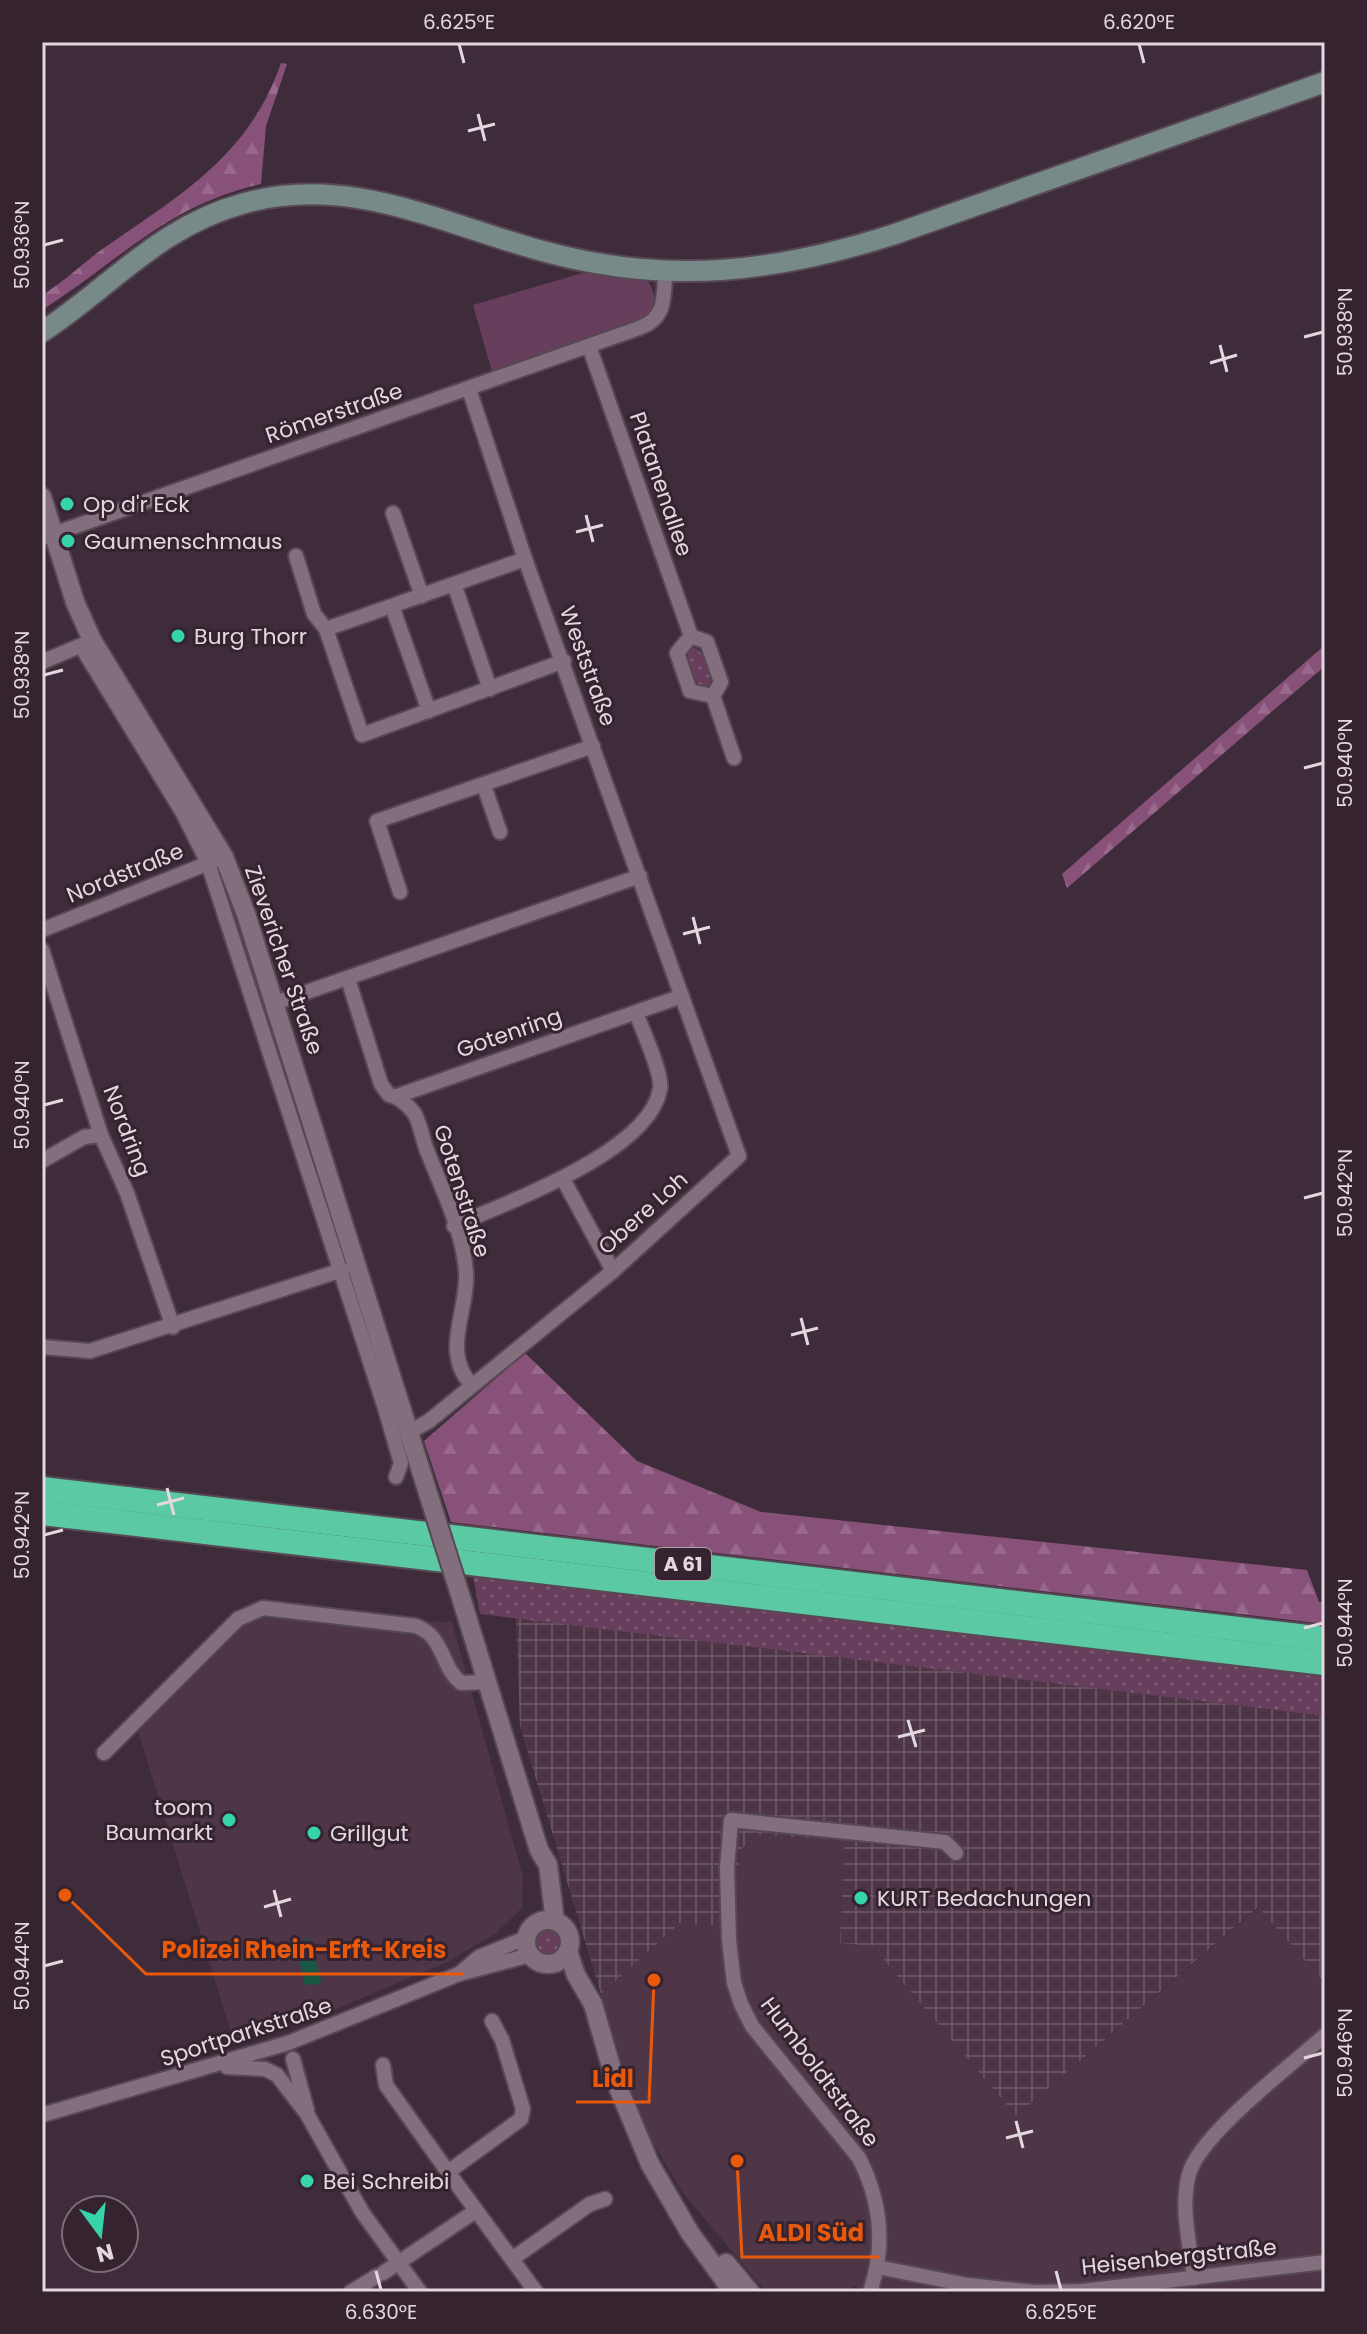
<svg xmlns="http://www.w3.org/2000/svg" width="1367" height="2334" viewBox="0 0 1367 2334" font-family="Poppins,sans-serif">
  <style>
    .built { fill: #4e3647 }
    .industrial { fill: url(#industrial-grid) }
    .grass { fill: url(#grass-dots) }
    .forest { fill: url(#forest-firs) }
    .garden { fill: #683e5d }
    .water { fill: #185845 }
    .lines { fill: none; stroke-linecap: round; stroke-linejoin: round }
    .minor-casing { stroke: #574853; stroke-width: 18 }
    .tertiary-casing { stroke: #574853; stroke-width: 22 }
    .secondary-casing { stroke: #574853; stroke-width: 24 }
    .motorway-casing { stroke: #574853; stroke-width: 28 }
    .minor { stroke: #836e7d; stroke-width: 14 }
    .tertiary { stroke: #836e7d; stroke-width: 18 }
    .secondary { stroke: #778989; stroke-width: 20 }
    .motorway { stroke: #5ac9a4; stroke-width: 24 }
    .tertiary-bridge-casing { stroke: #574853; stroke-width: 22; stroke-linecap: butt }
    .tertiary-bridge { stroke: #836e7d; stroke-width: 18 }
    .ticks { fill: none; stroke: #e4d8e0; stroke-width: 3 }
    .poi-dot { fill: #36d4a7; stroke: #352330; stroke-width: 3 }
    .labels { text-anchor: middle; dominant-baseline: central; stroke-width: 6; stroke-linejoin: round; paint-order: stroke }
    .shield { fill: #352330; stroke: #b0a2ab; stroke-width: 2 }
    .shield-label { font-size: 20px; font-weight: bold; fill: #e4d8e0 }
    .street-label { font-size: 22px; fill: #e4d8e0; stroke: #352330 }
    .poi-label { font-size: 22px; fill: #e4d8e0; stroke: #352330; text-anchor: start }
    .leader { fill: none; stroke: #e8590c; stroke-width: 3 }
    .callout-dot { fill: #e8590c; stroke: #352330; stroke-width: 3 }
    .callout-label { font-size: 24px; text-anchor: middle; font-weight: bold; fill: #e8590c; stroke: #352330; stroke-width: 6; stroke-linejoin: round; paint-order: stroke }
    .neatline { fill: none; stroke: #e4d8e0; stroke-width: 3 }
    .ticks-label { font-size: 20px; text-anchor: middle; fill: #e4d8e0 }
  </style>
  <defs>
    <pattern id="industrial-grid" width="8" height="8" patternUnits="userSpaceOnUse" patternTransform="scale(2)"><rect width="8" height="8" fill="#4e3647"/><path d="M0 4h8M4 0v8" fill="none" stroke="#675261"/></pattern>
    <pattern id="grass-dots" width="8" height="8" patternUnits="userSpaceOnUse" patternTransform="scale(2)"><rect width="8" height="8" fill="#683e5d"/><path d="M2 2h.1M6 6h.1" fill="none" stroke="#7d5974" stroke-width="1.8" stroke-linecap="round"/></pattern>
    <pattern id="forest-firs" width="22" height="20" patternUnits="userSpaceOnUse" patternTransform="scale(2)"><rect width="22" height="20" fill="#875179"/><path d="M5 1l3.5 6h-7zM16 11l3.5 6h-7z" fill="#98698c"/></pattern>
  </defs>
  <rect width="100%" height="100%" fill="#3f2c3a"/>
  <g class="built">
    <path d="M248,1618L452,1622L523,1877L522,1908L496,1933L447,1962L329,2012L233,2039L138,1731Z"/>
    <path d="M758,1835L844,1841L840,1942L872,1946L1016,2116L1259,1907L1325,1983V2292H868L853,2286L848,2292H766L680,2189L654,2144L629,2087L601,1994L680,1922L738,1927L737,1880L741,1849Z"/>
  </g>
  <path class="industrial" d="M516,1618L1325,1716V1983L1258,1907L1016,2116L872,1946L840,1943L844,1841L759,1835L741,1849L737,1880L738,1927L680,1923L601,1994L520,1726Z"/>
  <g class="grass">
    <path d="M693,647C705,651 712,673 710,684L705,688C693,684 686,663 688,651Z"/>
    <path d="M473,1576L1325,1675V1716L480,1614Z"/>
    <circle cx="548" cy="1942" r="14"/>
  </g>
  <g class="forest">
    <path d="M281,63L287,64L266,126L261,184C165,206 121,260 42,310V295C67,280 87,259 111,243C185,192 250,153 281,63Z"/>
    <path d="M1325,645V666L1067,888L1062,874Z"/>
    <path d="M525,1353L637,1461L761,1512L1307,1570L1319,1602H1325V1624L451,1522L424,1441Z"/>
  </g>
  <path class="garden" d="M583,273L647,280C657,296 658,305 646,320L493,375L473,305Z"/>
  <path class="water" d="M308,1938L321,1979L320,1984L305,1985L295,1944Z"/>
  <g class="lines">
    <defs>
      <g id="minor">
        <path d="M641,327C666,318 664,296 665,272"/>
        <path d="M589,346L691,636L707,642L721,682L713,696L734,758"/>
        <path d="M393,513L422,596"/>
        <path d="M42,538L639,328"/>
        <path d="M296,556L314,614L326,629"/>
        <path d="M525,559L326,629L362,735L564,661"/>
        <path d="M454,584L490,689"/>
        <path d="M392,606L429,711"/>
        <path d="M691,636L677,653L690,691L713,696"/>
        <path d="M81,646L183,813L208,863L385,1408L401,1463L396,1477"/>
        <path d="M42,662L89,642"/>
        <path d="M484,786L500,832"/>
        <path d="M400,892L377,821L593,746"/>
        <path d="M42,930L216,860"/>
        <path d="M42,950L101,1135L127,1193L173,1327"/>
        <path d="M348,979L381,1084L389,1095C398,1096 408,1105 414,1113C420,1122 422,1137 426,1148C441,1187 463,1230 466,1272C469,1310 440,1352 472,1385"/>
        <path d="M275,1003L640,876"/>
        <path d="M397,1096L682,996"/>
        <path d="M42,1161L84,1137L101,1135"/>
        <path d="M563,1179L613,1271"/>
        <path d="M454,1226C507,1202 650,1152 660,1089C663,1074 642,1029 636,1013"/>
        <path d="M42,1347L90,1351L342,1270"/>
        <path d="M409,1432L429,1421L613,1271L739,1156L525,559L469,389"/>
        <path d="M104,1753L238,1619L263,1608L416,1626C445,1637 440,1666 461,1683L488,1682"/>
        <path d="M459,1974L479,1957L526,1938"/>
        <path d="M492,2021L502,2040L523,2109L521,2119L448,2172L536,2292"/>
        <path d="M293,2059L307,2110"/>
        <path d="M383,2065L386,2085L448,2172"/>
        <path d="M227,2067L265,2069L277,2075L307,2114L362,2212L420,2292"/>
        <path d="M42,2115L288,2043L459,1974L530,1955"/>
        <path d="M512,2259L590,2204L605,2199"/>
        <path d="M877,2267L968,2285L1034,2292"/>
        <path d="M383,2273L474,2212"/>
        <path d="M1194,2278C1190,2245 1180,2207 1189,2174C1200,2134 1292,2065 1325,2035"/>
        <path d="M351,2292L377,2276"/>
        <path d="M870,2292C886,2245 881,2201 859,2158L752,2026L741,2004L734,1983L729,1940L727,1868L731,1820L945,1842L956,1853"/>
        <path d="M1038,2292L1082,2291L1325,2262"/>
      </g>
      <g id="tertiary">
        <path d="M42,497L75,602L92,640L224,857L246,914L433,1509"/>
        <path d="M463,1604L539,1850L548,1865L555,1921"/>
        <circle cx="548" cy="1942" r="22"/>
        <path d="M568,1951L576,1975L593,2004L615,2080L650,2164L690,2233L733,2292"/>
        <path d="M726,2263L750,2292"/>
      </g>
      <path id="secondary" d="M42,332C112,286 159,226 245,203C353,173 448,227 550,253C672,285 777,272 895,234L1325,82"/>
      <g id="motorway">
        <path d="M42,1489L1325,1639"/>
        <path d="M42,1513L1325,1663"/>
      </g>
    </defs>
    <use href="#minor" class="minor-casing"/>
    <use href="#tertiary" class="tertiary-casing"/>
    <use href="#secondary" class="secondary-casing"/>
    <use href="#motorway" class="motorway-casing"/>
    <use href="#minor" class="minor"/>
    <use href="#tertiary" class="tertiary"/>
    <use href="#secondary" class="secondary"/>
    <use href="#motorway" class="motorway"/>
    <defs>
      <path id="tertiary-bridge" d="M433,1509L463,1604"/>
    </defs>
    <use href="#tertiary-bridge" class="tertiary-bridge-casing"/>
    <use href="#tertiary-bridge" class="tertiary-bridge"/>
  </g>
  <path class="ticks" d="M459,44L464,63M1139,44L1144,63M478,114L485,141M468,131L495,124M44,245L63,240M1304,337L1323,332M1220,345L1227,372M1210,363L1237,355M586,515L593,542M576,532L603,525M44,675L63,670M1304,768L1323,763M693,917L700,944M683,934L710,927M44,1105L63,1100M1304,1198L1323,1193M801,1318L808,1345M791,1335L818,1328M167,1488L174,1515M157,1505L184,1498M44,1535L63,1530M1304,1628L1323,1623M908,1720L916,1747M898,1737L925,1730M274,1890L281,1917M264,1907L291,1899M44,1966L63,1961M1304,2058L1323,2053M1016,2121L1023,2148M1006,2138L1033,2131M376,2271L381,2290M1056,2271L1061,2290"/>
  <g class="poi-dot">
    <circle cx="67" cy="504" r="8"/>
    <circle cx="68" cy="541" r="8"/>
    <circle cx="178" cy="636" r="8"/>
    <circle cx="229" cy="1820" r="8"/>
    <circle cx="314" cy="1833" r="8"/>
    <circle cx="861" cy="1898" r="8"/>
    <circle cx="307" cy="2181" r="8"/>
  </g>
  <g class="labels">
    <rect class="shield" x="655" y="1548" width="56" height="32" rx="6"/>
    <g class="shield-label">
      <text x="683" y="1564">A 61</text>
    </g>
    <g class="street-label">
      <text transform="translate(334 413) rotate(-19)">Römerstraße</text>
      <text transform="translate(661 484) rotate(71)">Platanenallee</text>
      <text transform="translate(588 666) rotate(70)">Weststraße</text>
      <text transform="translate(125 873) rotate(-22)">Nordstraße</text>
      <text transform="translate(284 960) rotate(71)">Zievericher Straße</text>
      <text transform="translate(509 1033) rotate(-19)">Gotenring</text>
      <text transform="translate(127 1131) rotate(69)">Nordring</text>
      <text transform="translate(462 1191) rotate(72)">Gotenstraße</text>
      <text transform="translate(643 1213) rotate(-42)">Obere Loh</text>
      <text transform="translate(246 2032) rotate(-18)">Sportparkstraße</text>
      <text transform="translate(820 2072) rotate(53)">Humboldtstraße</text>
      <text transform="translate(1179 2257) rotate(-6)">Heisenbergstraße</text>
    </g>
    <g class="poi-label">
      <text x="83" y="504">Op d'r Eck</text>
      <text x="84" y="541">Gaumenschmaus</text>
      <text x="194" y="636">Burg Thorr</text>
      <text x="213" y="1807" text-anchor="end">toom<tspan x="213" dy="25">Baumarkt</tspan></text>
      <text x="330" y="1833">Grillgut</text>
      <text x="877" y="1898">KURT Bedachungen</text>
      <text x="323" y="2181">Bei Schreibi</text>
    </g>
  </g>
  <path class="leader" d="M65 1895L146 1974H463M654 1980L649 2102H576M737 2161L742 2257H880"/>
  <g class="callout-dot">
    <circle cx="65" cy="1895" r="8"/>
    <circle cx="654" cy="1980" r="8"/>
    <circle cx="737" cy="2161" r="8"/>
  </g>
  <g class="callout-label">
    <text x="304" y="1958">Polizei Rhein-Erft-Kreis</text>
    <text x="613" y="2087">Lidl</text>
    <text x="811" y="2241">ALDI Süd</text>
  </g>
  <rect width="1367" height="2334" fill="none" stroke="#352330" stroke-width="88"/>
  <g transform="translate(100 2234) rotate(165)"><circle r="38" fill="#352330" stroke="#7b6b76" stroke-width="2"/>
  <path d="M0-6L14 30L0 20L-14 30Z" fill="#36d4a7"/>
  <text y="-12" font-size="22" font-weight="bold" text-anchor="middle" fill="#e4d8e0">N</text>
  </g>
  <rect x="44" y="44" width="1279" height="2246" class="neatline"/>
  <g class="ticks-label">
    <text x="459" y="29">6.625°E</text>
    <text x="1139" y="29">6.620°E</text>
    <text transform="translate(22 245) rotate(-90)" y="7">50.936°N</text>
    <text transform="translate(1345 332) rotate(-90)" y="7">50.938°N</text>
    <text transform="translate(22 675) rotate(-90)" y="7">50.938°N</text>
    <text transform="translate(1345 763) rotate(-90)" y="7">50.940°N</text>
    <text transform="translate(22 1105) rotate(-90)" y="7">50.940°N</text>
    <text transform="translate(1345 1193) rotate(-90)" y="7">50.942°N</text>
    <text transform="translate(22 1535) rotate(-90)" y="7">50.942°N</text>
    <text transform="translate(1345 1623) rotate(-90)" y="7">50.944°N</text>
    <text transform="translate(22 1966) rotate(-90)" y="7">50.944°N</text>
    <text transform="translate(1345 2053) rotate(-90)" y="7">50.946°N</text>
    <text x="381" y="2319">6.630°E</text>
    <text x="1061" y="2319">6.625°E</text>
  </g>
</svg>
